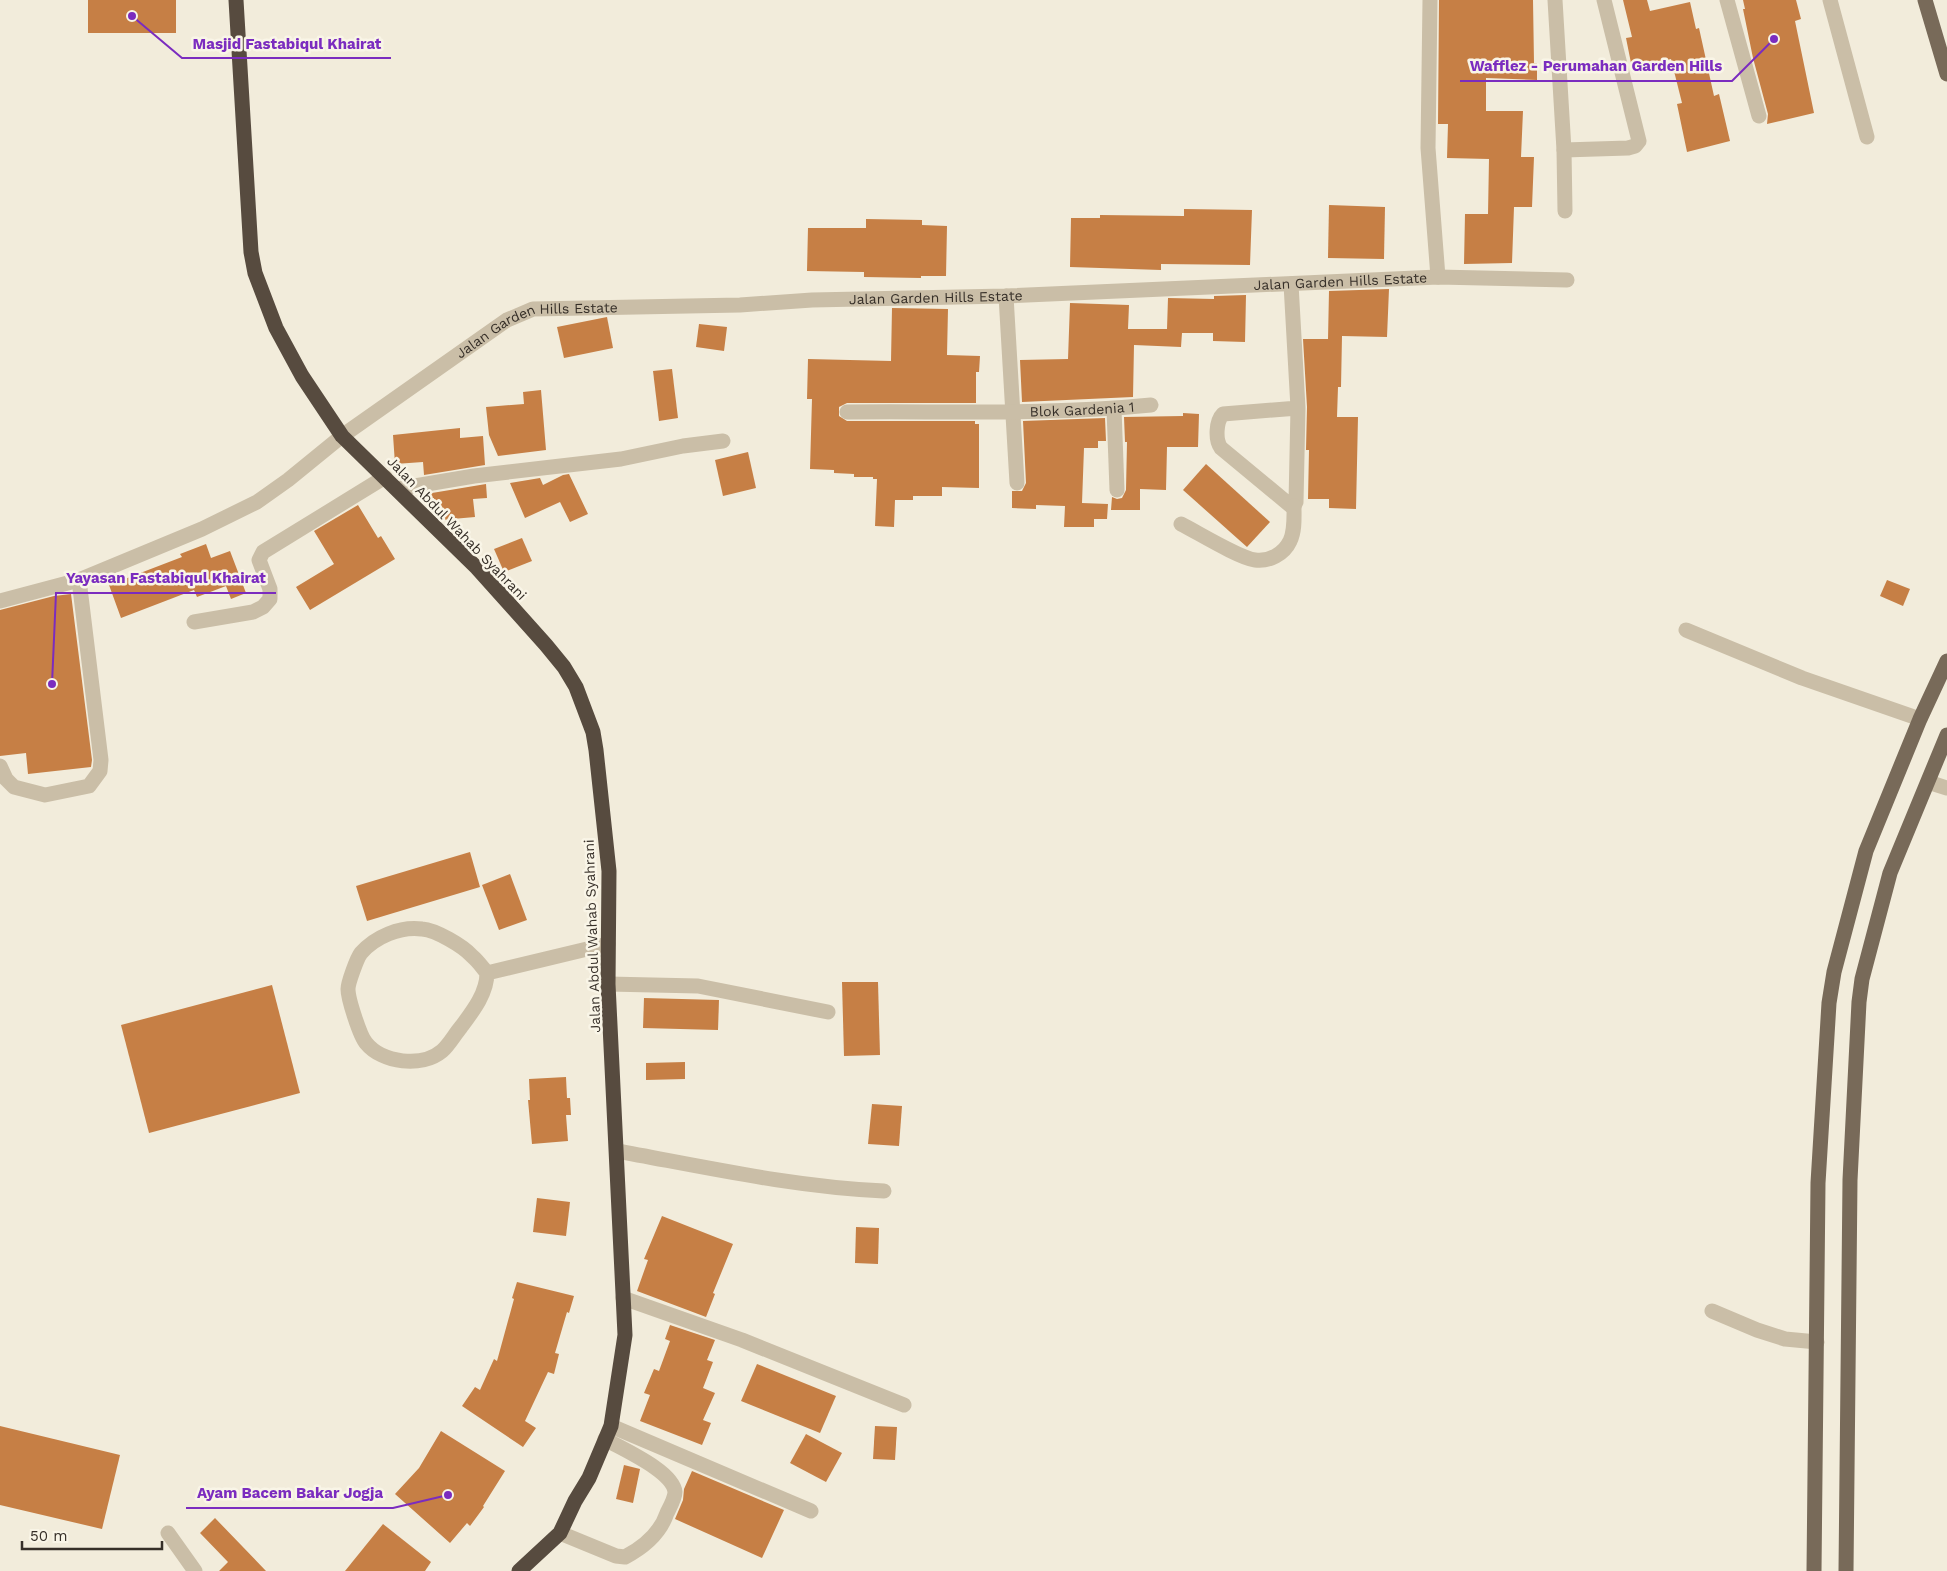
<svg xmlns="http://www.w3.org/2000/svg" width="1947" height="1571" viewBox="0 0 1947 1571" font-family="'Work Sans',sans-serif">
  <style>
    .building { fill: #c67f45 }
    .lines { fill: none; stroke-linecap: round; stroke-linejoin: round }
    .minor { stroke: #cabea7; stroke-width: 15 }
    .major { stroke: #786a59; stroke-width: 15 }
    .highway { stroke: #574b3f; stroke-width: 15 }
    .labels { text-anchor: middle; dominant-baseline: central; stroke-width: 5; stroke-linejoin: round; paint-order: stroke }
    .street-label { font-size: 14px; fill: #362f28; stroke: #f9f5e7 }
    .leader { fill: none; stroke: #7b2cbf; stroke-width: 2 }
    .callout-dot { fill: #7b2cbf; stroke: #f9f5e7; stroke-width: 2 }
    .callout-label { font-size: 15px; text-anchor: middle; font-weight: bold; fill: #7b2cbf; stroke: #f9f5e7; stroke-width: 5; stroke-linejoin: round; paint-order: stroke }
  </style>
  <rect width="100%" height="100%" fill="#f2ecdb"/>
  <g class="building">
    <rect x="88" y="0" width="88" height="33"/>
    <path d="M1439,0H1533L1534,63H1537V80L1486,78V111H1523L1521,157H1534L1532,207H1514L1512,263L1464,264L1465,214H1488L1489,159L1447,158L1448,124H1438Z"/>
    <path d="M1623,0H1647L1650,11L1690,2L1696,29L1699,28L1714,96L1719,94L1730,141L1687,152L1677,104L1682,103L1671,59L1632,68L1626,38L1632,37Z"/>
    <path d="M1743,0H1796L1801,19L1795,21L1814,113L1767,124L1768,114L1753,58L1743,9H1745Z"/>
    <path d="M1329,205L1385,207L1384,259L1328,258Z"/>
    <path d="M1184,209L1252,210L1250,265L1161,264V270L1070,267L1071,218H1100V215L1184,216Z"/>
    <path d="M866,219L922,220V225L947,226L946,276H921V278L864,277V272L807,271L808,228H866Z"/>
    <path d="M1389,289L1387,337L1342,336L1341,387H1338L1337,417H1358L1356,509L1329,508V499H1308L1309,450H1306L1307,407L1303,339H1328L1329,291Z"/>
    <path d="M1246,295L1245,342L1213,341V333H1182L1181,347L1134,345L1133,397L1022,402L1020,360L1068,359L1070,303L1129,305L1128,329H1167L1168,298L1214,299V296Z"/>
    <path d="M892,308L948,309L947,355L980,356L979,372H976V403H847L839,407V416L847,421H975V424H979V488L942,487V496H913V500H895L894,527L875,526L877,479H873V477H854V474L834,473V470L810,469L812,399H807L808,359L891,361Z"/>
    <path d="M607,317L613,348L564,358L557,327Z"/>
    <path d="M699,324L727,327L724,351L696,347Z"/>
    <path d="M672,369L678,418L659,421L653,371Z"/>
    <path d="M541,390L546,450L498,456L489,435L486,407L524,404L523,392Z"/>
    <path d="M1183,413L1199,414L1198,447H1167L1166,490L1140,489V510H1111L1112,497L1117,499L1122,498L1126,490L1127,442H1125L1124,417L1183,416Z"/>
    <path d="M1105,418L1106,441H1098V448H1084L1082,503L1108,504L1107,519H1094V527H1064L1065,506L1036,505V509L1012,508V491H1022L1026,483L1023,421Z"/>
    <path d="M460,428V438L483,436L485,465L424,475L423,462L395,464L393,435Z"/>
    <path d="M748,452L756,488L723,496L715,460Z"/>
    <path d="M1206,464L1270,522L1247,547L1183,490Z"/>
    <path d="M569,474L588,514L570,522L560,502L525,518L510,483L540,478L543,485L563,475Z"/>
    <path d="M486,484L487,498L473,499L475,517L441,520L436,514L434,498H427L426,494Z"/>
    <path d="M358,505L378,538L381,536L395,559L310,610L296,587L334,564L314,531Z"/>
    <path d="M522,538L532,561L504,572L494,549Z"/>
    <path d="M206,544L211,558L230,551L246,593L231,599L226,586L197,597L194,590L121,618L109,585L182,557L180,554Z"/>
    <path d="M1887,580L1910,589L1903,606L1880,596Z"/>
    <path d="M71,594L92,760L91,767L28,774L26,753L0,756V610L54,596Z"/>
    <path d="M470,852L480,887L367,921L356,886Z"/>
    <path d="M510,874L527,920L499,930L482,885Z"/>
    <path d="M842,982H878L880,1055L844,1056Z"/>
    <path d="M272,985L300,1093L149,1133L121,1025Z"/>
    <path d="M644,998L719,1000L718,1030L643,1028Z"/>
    <path d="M685,1062V1079L646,1080V1063Z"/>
    <path d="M566,1077L567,1098H570L571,1115H566L568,1141L532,1144L528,1100H530L529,1079Z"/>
    <path d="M872,1104L902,1106L899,1146L868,1144Z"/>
    <path d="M537,1198L570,1202L566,1236L533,1232Z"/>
    <path d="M662,1216L733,1244L713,1293L715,1294L706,1317L637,1291L648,1260L644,1259Z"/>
    <path d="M856,1227L879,1228L878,1264L855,1263Z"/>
    <path d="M517,1282L574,1296L569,1313L567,1312L555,1353L559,1354L554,1374L548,1372L525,1421L536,1428L523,1447L462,1406L475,1387L480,1390L494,1359L497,1361L514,1299L512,1298Z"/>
    <path d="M670,1325L715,1340L707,1360L713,1362L703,1388L715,1393L703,1420L711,1423L702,1445L640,1421L650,1395L644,1393L654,1369L659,1371L670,1341L665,1339Z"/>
    <path d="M757,1364L836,1396L820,1433L741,1401Z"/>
    <path d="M0,1426L120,1455L102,1529L0,1505Z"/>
    <path d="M875,1426L897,1427L895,1460L873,1459Z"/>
    <path d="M441,1431L505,1471L483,1506L484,1507L470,1526L467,1523L450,1543L395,1494L419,1468Z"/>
    <path d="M806,1434L842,1453L826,1482L790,1463Z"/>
    <path d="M624,1465L640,1469L633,1503L616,1499Z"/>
    <path d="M692,1471L784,1510L762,1558L675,1519L683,1500L684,1489Z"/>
    <path d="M215,1518L266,1571H219L228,1562L200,1533Z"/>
    <path d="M383,1524L431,1562L425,1571H345Z"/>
  </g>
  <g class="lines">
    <g class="minor">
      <path d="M1430,0L1428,148L1438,277"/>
      <path d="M1555,0L1564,150L1628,148L1635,146L1639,141L1604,0"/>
      <path d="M1727,0L1759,116"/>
      <path d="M1830,0L1867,137"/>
      <path d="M1564,150L1565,211"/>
      <path d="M1291,284L1298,408L1296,502L1294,506H1291L1221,448C1215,440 1216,421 1223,414L1298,408"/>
      <path d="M1006,296L1017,483"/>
      <path d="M1114,409L1117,490"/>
      <path id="s1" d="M847,412C948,411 1050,415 1151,405"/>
      <path d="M397,489L474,476L621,459L683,446L723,441"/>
      <path d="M1181,524C1197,532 1239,558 1255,560C1269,562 1284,554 1290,541C1295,531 1294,517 1294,506"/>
      <path id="s2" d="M79,580L202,529L257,502L288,480L342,436L507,320L533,309L740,305L812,300L1006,296L1438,277L1567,280"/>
      <path d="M0,601L79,580L101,760L100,771L89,786L45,795L14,787L6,779L0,766"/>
      <path d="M194,622L253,612L263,607L270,599V589L259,560L263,552L385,477"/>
      <path d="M1686,630L1802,678L1920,719"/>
      <path d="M1928,782L1947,788"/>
      <path d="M487,973C482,967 478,961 472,956C463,946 436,930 422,929C400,926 375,937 361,953C357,958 348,983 348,989C348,999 360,1036 366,1043C382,1063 422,1068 442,1051C449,1045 455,1034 461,1027C473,1011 487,993 487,973L608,944"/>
      <path d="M608,984L698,986L828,1012"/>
      <path d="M617,1151C705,1167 794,1187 884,1191"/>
      <path d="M623,1298L742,1340L904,1405"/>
      <path d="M1712,1311L1757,1330L1785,1339L1817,1342"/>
      <path d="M611,1426L811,1511"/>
      <path d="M168,1533L195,1571"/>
      <path d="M560,1533L616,1556L625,1557C644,1547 660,1534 667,1513C670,1507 675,1498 675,1492C673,1471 622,1449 605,1439"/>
    </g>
    <g class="major">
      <path d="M1925,0L1947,74"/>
      <path d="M1814,1571L1818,1183L1829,1003L1834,972L1866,851L1920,719L1947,661"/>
      <path d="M1846,1571L1850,1180L1859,1002L1862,979L1890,873L1947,735"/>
    </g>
    <path class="highway" d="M236,0L251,252L255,273L276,328L302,376L342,436L477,568L546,645L564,667L576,687L593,732L596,750L609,871L608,984L625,1335L611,1426L589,1478L575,1501L560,1533L519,1571"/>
  </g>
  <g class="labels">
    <g class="street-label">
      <text stroke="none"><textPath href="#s2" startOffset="1340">Jalan Garden Hills Estate</textPath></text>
      <text stroke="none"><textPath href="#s2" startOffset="935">Jalan Garden Hills Estate</textPath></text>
      <text stroke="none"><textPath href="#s2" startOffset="530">Jalan Garden Hills Estate</textPath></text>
      <text stroke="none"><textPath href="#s1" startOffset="235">Blok Gardenia 1</textPath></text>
      <text transform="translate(457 528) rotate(46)">Jalan Abdul Wahab Syahrani</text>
      <text transform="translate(592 936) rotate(-92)">Jalan Abdul Wahab Syahrani</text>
    </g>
  </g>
  <path class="leader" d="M132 16L182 58H391M1774 39L1732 81H1460M52 684L56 593H276M448 1495L393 1508H186"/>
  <g class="callout-dot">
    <circle cx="132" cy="16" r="5"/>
    <circle cx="1774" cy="39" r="5"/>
    <circle cx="52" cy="684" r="5"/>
    <circle cx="448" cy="1495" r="5"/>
  </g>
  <g class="callout-label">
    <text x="287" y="49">Masjid Fastabiqul Khairat</text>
    <text x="1596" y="71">Wafflez - Perumahan Garden Hills</text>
    <text x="166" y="583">Yayasan Fastabiqul Khairat</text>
    <text x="290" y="1498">Ayam Bacem Bakar Jogja</text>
  </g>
  <path d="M22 1541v8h140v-8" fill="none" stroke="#362f28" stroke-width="2.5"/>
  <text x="30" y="1541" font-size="15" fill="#362f28" stroke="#f9f5e7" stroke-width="4" paint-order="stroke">50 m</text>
</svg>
